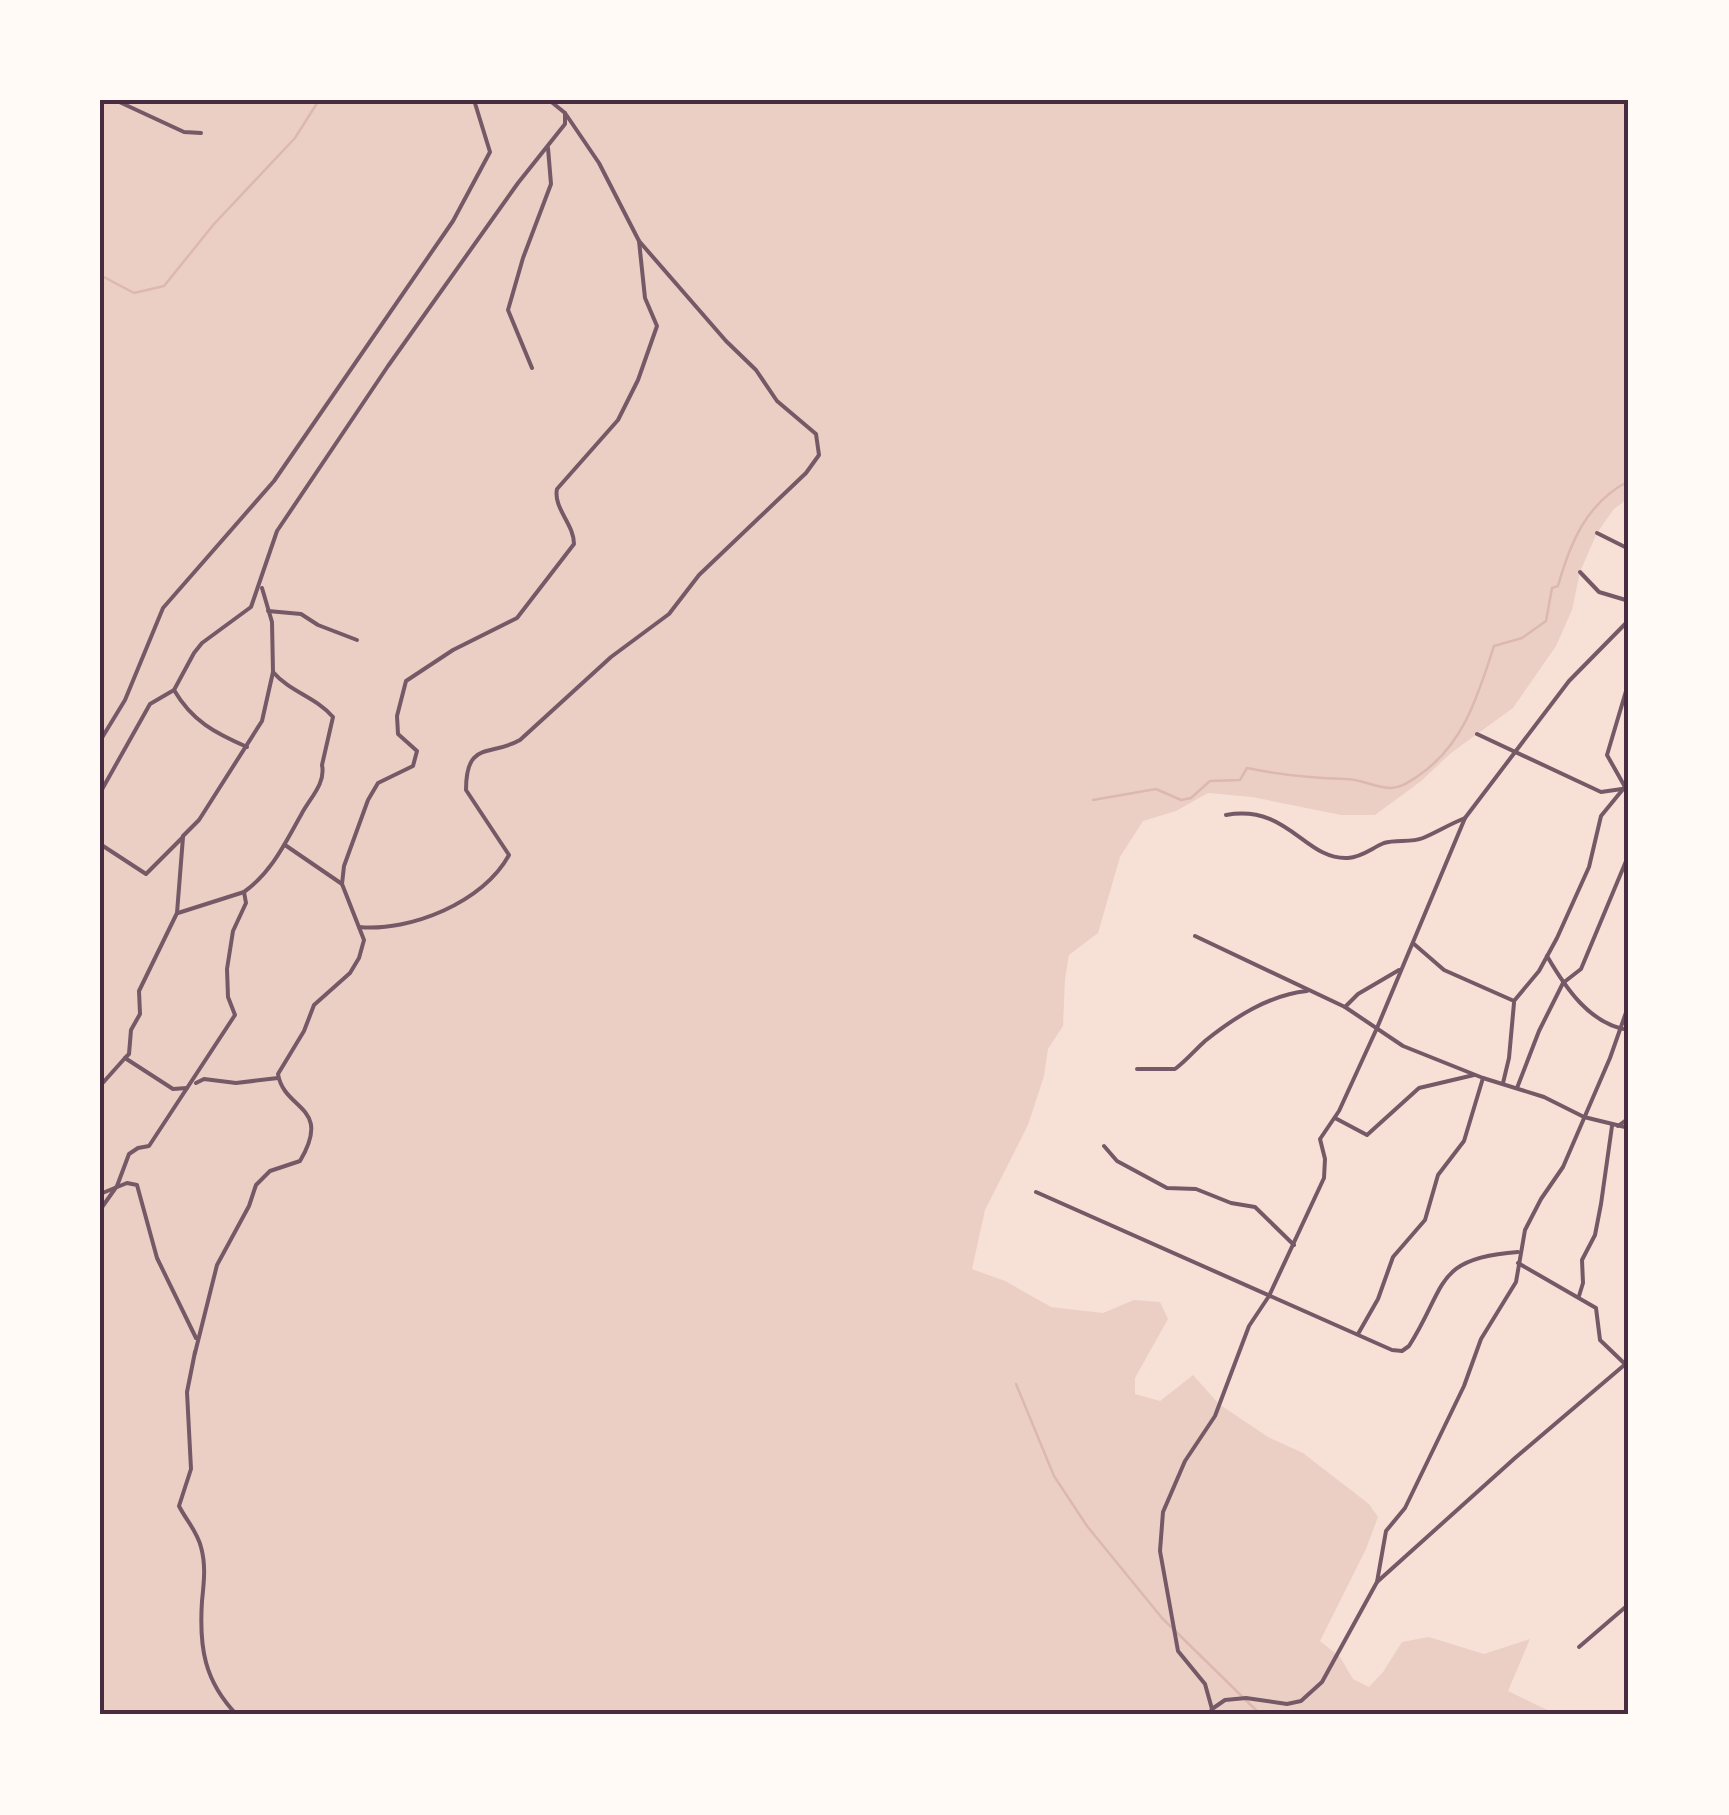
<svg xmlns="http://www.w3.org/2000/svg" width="1729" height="1815" viewBox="0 0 1729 1815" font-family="Lato,sans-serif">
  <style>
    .green { fill: #ebcfc5 }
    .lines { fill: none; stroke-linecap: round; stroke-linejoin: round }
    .stream { stroke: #dcb8b0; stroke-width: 2.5 }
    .minor { stroke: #755966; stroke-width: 4 }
    .neatline { fill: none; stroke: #4a2c40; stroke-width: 4 }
  </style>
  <rect width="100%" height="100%" fill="#f7e1d7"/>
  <path class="green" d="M100,100H1629V498L1614,509L1597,533L1580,572L1572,610L1556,646L1513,708L1451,753L1420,782L1375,815H1341L1252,797L1208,793L1176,811L1143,821L1120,857L1098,933L1069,955L1065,979L1063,1026L1048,1049L1044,1076L1028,1125L985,1210L972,1269L1005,1281L1051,1307L1103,1313L1134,1300L1160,1302L1168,1319L1135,1378V1394L1160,1401L1193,1375L1219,1404L1268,1437L1303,1453L1369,1504L1378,1517L1366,1549L1320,1641L1340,1657L1353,1679L1369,1687L1383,1672L1402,1642L1429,1637L1484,1654L1530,1639L1508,1691L1558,1715H100Z"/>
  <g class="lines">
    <g class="stream">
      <path d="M100,275L134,293L164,286L214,224L295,138L319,100"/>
      <path d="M1093,800L1156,789L1181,800L1191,798L1210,781L1240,780L1247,768C1281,775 1311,778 1346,779C1361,779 1376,788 1391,788C1401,788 1410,781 1418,776C1464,745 1478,695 1494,646L1522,638L1546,621L1552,588L1558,586C1570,543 1587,502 1629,481"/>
      <path d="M1016,1384L1054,1476L1087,1526L1162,1618L1261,1715"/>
    </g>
    <g class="minor">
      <path d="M115,100L184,132L201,133"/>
      <path d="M532,368L508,310L523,258L551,184L548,148"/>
      <path d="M1597,533L1629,549"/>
      <path d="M1580,572L1599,592L1629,601"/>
      <path d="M268,611L301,614L318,625L357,640"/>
      <path d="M1629,681L1607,755L1629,794"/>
      <path d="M174,690C192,721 215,733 247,747"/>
      <path d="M1477,734L1601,792L1629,788"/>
      <path d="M100,741L125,700L163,608L274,481L453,221L490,152L474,100"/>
      <path d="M100,793L150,704L174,690L194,653L202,643L251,607L277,531L388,366L518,183L565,124V113L549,100"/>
      <path d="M1226,815C1289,804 1304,860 1348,858C1362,857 1372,848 1384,843C1396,839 1411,843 1423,838C1437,832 1450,824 1465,818"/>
      <path d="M183,836L199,820L262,721L273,672"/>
      <path d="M100,844L146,874L183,837L177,913L139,991L140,1014L131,1030L129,1054L125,1058"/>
      <path d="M285,845L342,884"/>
      <path d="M178,913L244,892"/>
      <path d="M359,927C410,932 484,902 509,855L466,790C466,740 490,757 520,740L611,657L669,614L699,575L806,473L819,455L816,434L777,401L756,370L726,341L639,241L599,163L565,113"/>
      <path d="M1195,936L1345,1007L1403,1046L1483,1078L1544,1097L1584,1117L1629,1128"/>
      <path d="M1414,944L1444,970L1514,1001L1539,971L1557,938L1589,867L1601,816L1624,788"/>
      <path d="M1547,956C1565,987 1590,1025 1629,1030"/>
      <path d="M1345,1007L1358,994L1399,970"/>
      <path d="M1137,1069H1175C1186,1061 1195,1050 1205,1041C1235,1017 1269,995 1307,991"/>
      <path d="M196,1083L204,1079L236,1083L278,1078"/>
      <path d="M1503,1083L1509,1058L1514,1003"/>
      <path d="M100,1086L125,1058L173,1089L187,1088"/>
      <path d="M1517,1088L1539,1031L1563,983L1581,969L1629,854"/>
      <path d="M1335,1118L1367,1135L1419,1088L1474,1075"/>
      <path d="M1618,1126L1629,1118"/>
      <path d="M1104,1146L1117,1161L1167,1188L1196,1189L1231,1203L1255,1207L1294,1245"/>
      <path d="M1036,1192L1392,1350L1402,1351L1409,1346C1447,1287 1433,1258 1518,1252"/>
      <path d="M100,1194L127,1183L137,1185L157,1258L196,1338"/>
      <path d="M100,1210L117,1186L129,1154L138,1148L149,1146L235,1015L228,997L227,969L233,931L246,903L244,892C272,872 285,843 301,815C309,799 326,784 322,765L333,717C316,697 290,692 273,672L272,622L262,588"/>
      <path d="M1518,1263L1596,1308L1600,1340L1625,1364"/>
      <path d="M1579,1296L1583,1283L1582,1260L1595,1235L1601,1204L1612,1126"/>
      <path d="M1358,1334L1378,1299L1393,1257L1425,1220L1438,1175L1464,1141L1483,1078"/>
      <path d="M195,1352L187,1392L191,1469L179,1506C186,1520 197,1531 201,1547C206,1565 204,1582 202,1601C199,1647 204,1681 237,1715"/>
      <path d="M195,1353L217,1265L249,1206L256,1185L270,1171L300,1161C333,1105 284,1111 278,1074L304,1031L314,1005L350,973L359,958L364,940L342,884L344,866L368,800L378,783L413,766L417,751L398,734L397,716L406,681L453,650L517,618L574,544C574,524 553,508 557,489L618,420L638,380L657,326L645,298L639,241"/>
      <path d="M1377,1582L1515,1458L1629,1361"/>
      <path d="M1579,1647L1629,1604"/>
      <path d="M1212,1709L1205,1684L1178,1651L1160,1551L1163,1512L1185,1461L1215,1416L1249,1326L1269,1296L1324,1178L1325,1159L1320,1139L1339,1111L1377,1028L1465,818L1569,681L1629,620"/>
      <path d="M1209,1715L1212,1709L1225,1700L1246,1698L1287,1704L1301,1701L1322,1682L1377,1582L1386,1531L1405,1508L1464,1386L1481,1339L1516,1282L1525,1230L1541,1199L1563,1167L1610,1058L1629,1004"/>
    </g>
  </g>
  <rect width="1729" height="1815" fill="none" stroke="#fffaf5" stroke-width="205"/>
  <rect x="102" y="102" width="1524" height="1610" class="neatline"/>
</svg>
